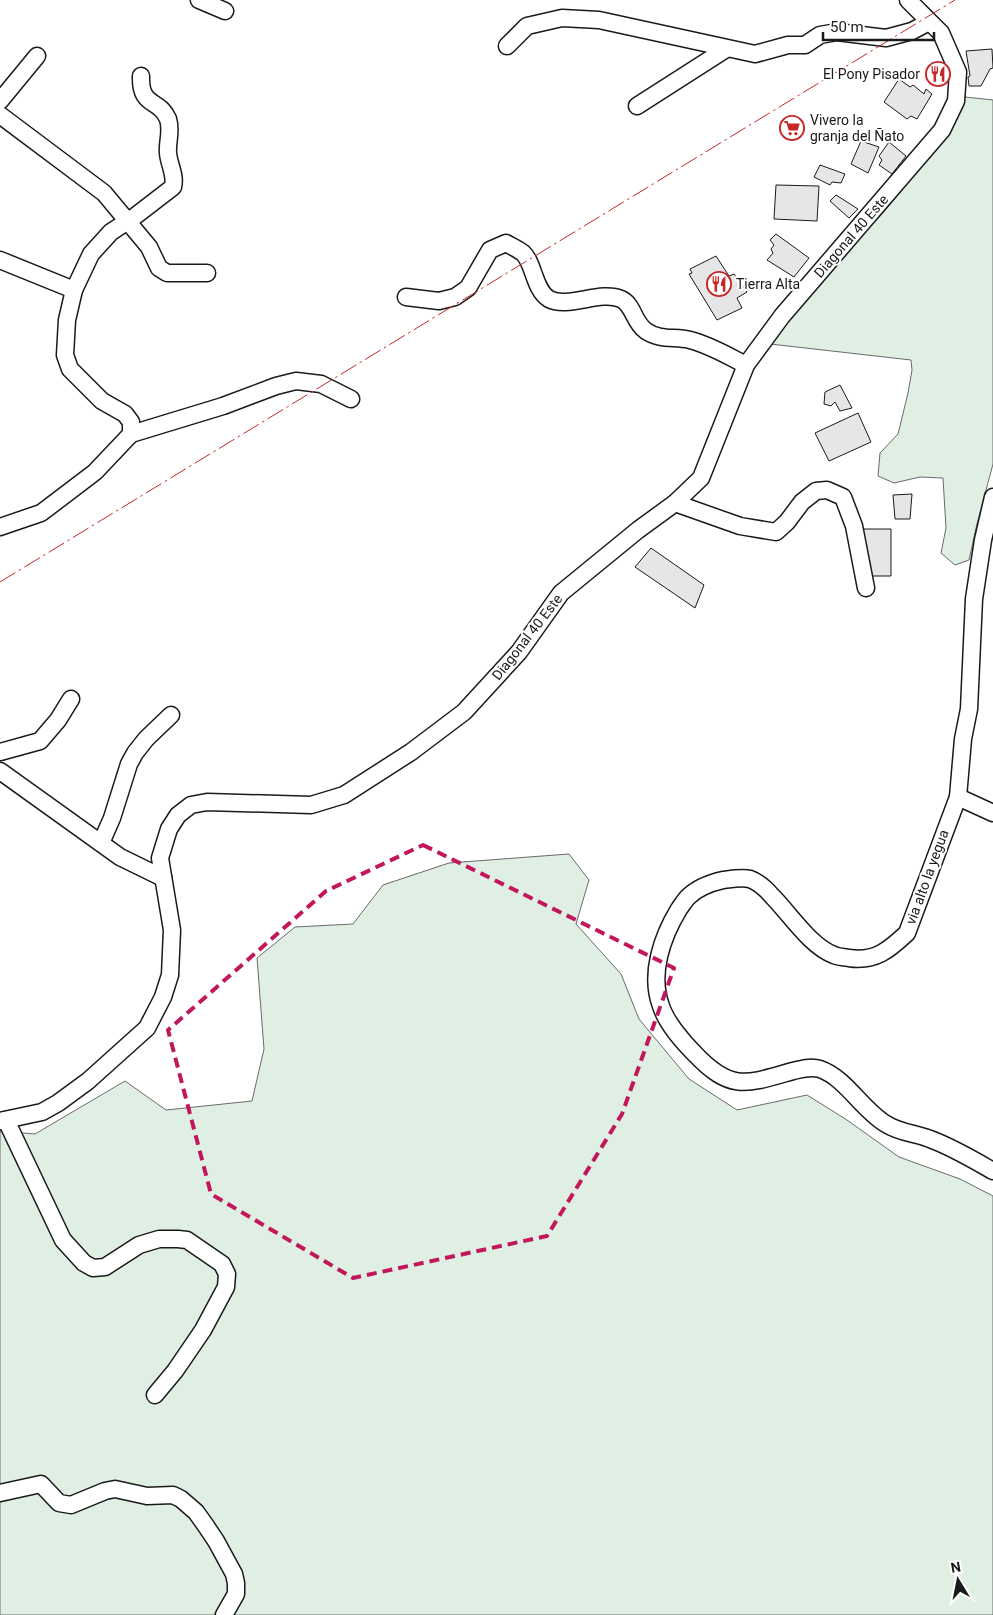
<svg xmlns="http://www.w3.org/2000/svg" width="993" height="1615" viewBox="0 0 993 1615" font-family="Roboto,sans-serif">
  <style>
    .green { fill: #e0efe3; stroke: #6a6a6a }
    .building { fill: #e6e6e6; stroke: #1a1a1a }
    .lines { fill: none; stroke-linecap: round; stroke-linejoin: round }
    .minor-casing { stroke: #1a1a1a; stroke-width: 19 }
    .minor { stroke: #fff; stroke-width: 16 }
    .power { stroke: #c62828; stroke-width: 1; stroke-dasharray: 18 4 2.5 4; stroke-linecap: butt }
    .marked { fill: none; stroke: #c2185b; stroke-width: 4; stroke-dasharray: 10 6; stroke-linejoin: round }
    .labels { text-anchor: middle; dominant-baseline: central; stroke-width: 4; stroke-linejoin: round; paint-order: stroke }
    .poi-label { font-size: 14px; fill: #1a1a1a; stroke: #fff; text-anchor: start }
    .street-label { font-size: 14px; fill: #1a1a1a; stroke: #fff }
  </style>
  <rect width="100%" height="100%" fill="#fff"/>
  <g class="green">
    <path d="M965,97L993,100V464L977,524L969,560L955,565L941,553L946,528L943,478L920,477L894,483L878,476L880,453L898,434L908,393L912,370L911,360L770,344L787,319L829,274L864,233L882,214L952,130L951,125Z"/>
    <path d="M569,854L589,880L576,924L621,974L639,1019L689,1079L737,1110L807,1095L847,1120L899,1157L960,1179L993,1196V1615H0V1131L35,1134L125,1081L166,1110L252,1101L264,1049L257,958L295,927L353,924L383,885L449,863Z"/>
  </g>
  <g class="building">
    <path d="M992,49L993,68L990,69L981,86H969L968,77L970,76L966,51Z"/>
    <path d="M935,64L947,74L944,83L928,73Z"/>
    <path d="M899,79L910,87L913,85L924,94L926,89L932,94L917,119L911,116L907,119L884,102Z"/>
    <path d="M861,141L879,147L868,173L851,164Z"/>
    <path d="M889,142L906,156L892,174L879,165L882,160L879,156Z"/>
    <path d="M820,165L845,174L841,183L832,182L830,185L814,177Z"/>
    <path d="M776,185L819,186L817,221L774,219Z"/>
    <path d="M836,195L858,209L849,218L830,201Z"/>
    <path d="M776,234L809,258L794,277L767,260L773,253L771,249L774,245L770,240Z"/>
    <path d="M716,256L729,276L734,274L747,292L737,298L742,308L717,320L689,274L692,273L690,269Z"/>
    <path d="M840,385L852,408L840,411L835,402L831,406L824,404L825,392Z"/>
    <path d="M858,413L871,442L829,461L815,433Z"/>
    <path d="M912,494L910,519H895L893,495Z"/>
    <path d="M863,529H891V576H868Z"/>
    <path d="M651,548L704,585L695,608L635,567Z"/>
  </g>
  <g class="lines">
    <defs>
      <g id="minor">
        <path d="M199,0L225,11"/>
        <path d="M507,46L527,26L562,18L599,20L755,54L788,45H805L820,35L837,32L886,38L912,31L929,22"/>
        <path d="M0,101L37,56"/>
        <path d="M637,106L726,49"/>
        <path d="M0,115L104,193L149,247L159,268L167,273H207"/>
        <path d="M0,260L74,290"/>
        <path d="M406,297L439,301L455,297L468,288L490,250L506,243C511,246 518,249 523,253C534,263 534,290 549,299C568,309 600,290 621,299C634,305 633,322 646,331C661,341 675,336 690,340C710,345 728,356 746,365"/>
        <path d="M131,434L223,406L276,386L296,381L321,384L351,399"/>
        <path d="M993,497L983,540L974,599L969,709L963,739L958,797L907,933C889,950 875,962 849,958C844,957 838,957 834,955C810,946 790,914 772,896C767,890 758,882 750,879C743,877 731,879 723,880C710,883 698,887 688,897C685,900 682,905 679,909C662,937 649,974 661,1006C666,1022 683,1042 695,1054C731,1092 747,1084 793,1071C802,1069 811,1066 820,1069C846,1078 862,1110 886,1124C900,1133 915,1133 930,1139C952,1147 972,1159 993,1171"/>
        <path d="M675,503L740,526L776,532L787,522L802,502L816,491L827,490L843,497L854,526L866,588"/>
        <path d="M0,527L41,513L95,472L131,434V422L125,414L102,401L70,369L65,355L67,320L74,290L91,254L111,232L134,217L173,187C176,175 169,165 168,153C167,141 172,131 168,119C159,98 140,108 141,76"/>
        <path d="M0,752L40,741L58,720L71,699"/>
        <path d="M0,771L120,857L163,878"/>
        <path d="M958,797L993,813"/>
        <path d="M101,843L112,818L129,764L135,753L146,739L171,715"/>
        <path d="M6,1120L63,1240L84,1263L93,1268L105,1267L139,1245L159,1239H178L187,1240L222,1264L227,1274L226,1287L203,1330L175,1371L155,1395"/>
        <path d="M0,1121L42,1112L58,1103L88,1081L147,1028L163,997L170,975L172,930L160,858L169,829L178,815L191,805L207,802L311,805L344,795L411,752L464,712L519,652L561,593L638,530L675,503L701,478L746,365L782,316L942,130L956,101L958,72L941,33L908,0"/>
        <path d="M0,1493L41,1484L59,1503L71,1505L105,1491L115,1489L147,1496L173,1495L181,1499L196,1512L206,1526L216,1541L234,1574L236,1583V1594L224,1615"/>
      </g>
    </defs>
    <use href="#minor" class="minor-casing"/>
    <use href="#minor" class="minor"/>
    <path class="power" d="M0,582L955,0"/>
  </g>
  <path class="marked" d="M423,845L674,968L622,1114L547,1236L353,1278L211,1194L168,1030L326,891Z"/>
  <defs>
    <symbol id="restaurant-ring" viewBox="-11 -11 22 22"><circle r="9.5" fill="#fff" stroke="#c62828" stroke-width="1.5"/><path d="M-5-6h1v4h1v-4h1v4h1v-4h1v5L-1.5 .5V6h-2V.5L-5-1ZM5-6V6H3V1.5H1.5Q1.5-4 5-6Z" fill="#c62828"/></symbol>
    <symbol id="supermarket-ring" viewBox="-11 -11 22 22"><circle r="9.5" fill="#fff" stroke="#c62828" stroke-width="1.5"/><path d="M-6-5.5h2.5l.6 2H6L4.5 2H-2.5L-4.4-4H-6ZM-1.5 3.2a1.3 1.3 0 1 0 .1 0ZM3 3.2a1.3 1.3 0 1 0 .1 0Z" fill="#c62828"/></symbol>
  </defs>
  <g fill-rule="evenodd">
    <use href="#restaurant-ring" x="924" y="60" width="28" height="28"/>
    <use href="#supermarket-ring" x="778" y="114" width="28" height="28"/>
    <use href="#restaurant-ring" x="705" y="270" width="28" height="28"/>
  </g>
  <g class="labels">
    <g class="poi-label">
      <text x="920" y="74" text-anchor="end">El Pony Pisador</text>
      <text x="810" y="120">Vivero la<tspan x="810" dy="16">granja del Ñato</tspan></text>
      <text x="736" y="284">Tierra Alta</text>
    </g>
    <g class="street-label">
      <text transform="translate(851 236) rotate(-49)">Diagonal 40 Este</text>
      <text transform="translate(527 637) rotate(-52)">Diagonal 40 Este</text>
      <text transform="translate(927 877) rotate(-70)">via alto la yegua</text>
    </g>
  </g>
  <g transform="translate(958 1580) rotate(350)" stroke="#ffffff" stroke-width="4" paint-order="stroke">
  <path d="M0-4L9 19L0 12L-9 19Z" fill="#1a1a1a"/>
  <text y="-8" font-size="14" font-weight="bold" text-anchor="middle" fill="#1a1a1a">N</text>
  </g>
  <path d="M823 32v8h111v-8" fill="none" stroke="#1a1a1a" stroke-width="2.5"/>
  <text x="830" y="32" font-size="15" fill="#1a1a1a" stroke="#ffffff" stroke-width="4" paint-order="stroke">50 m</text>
</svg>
